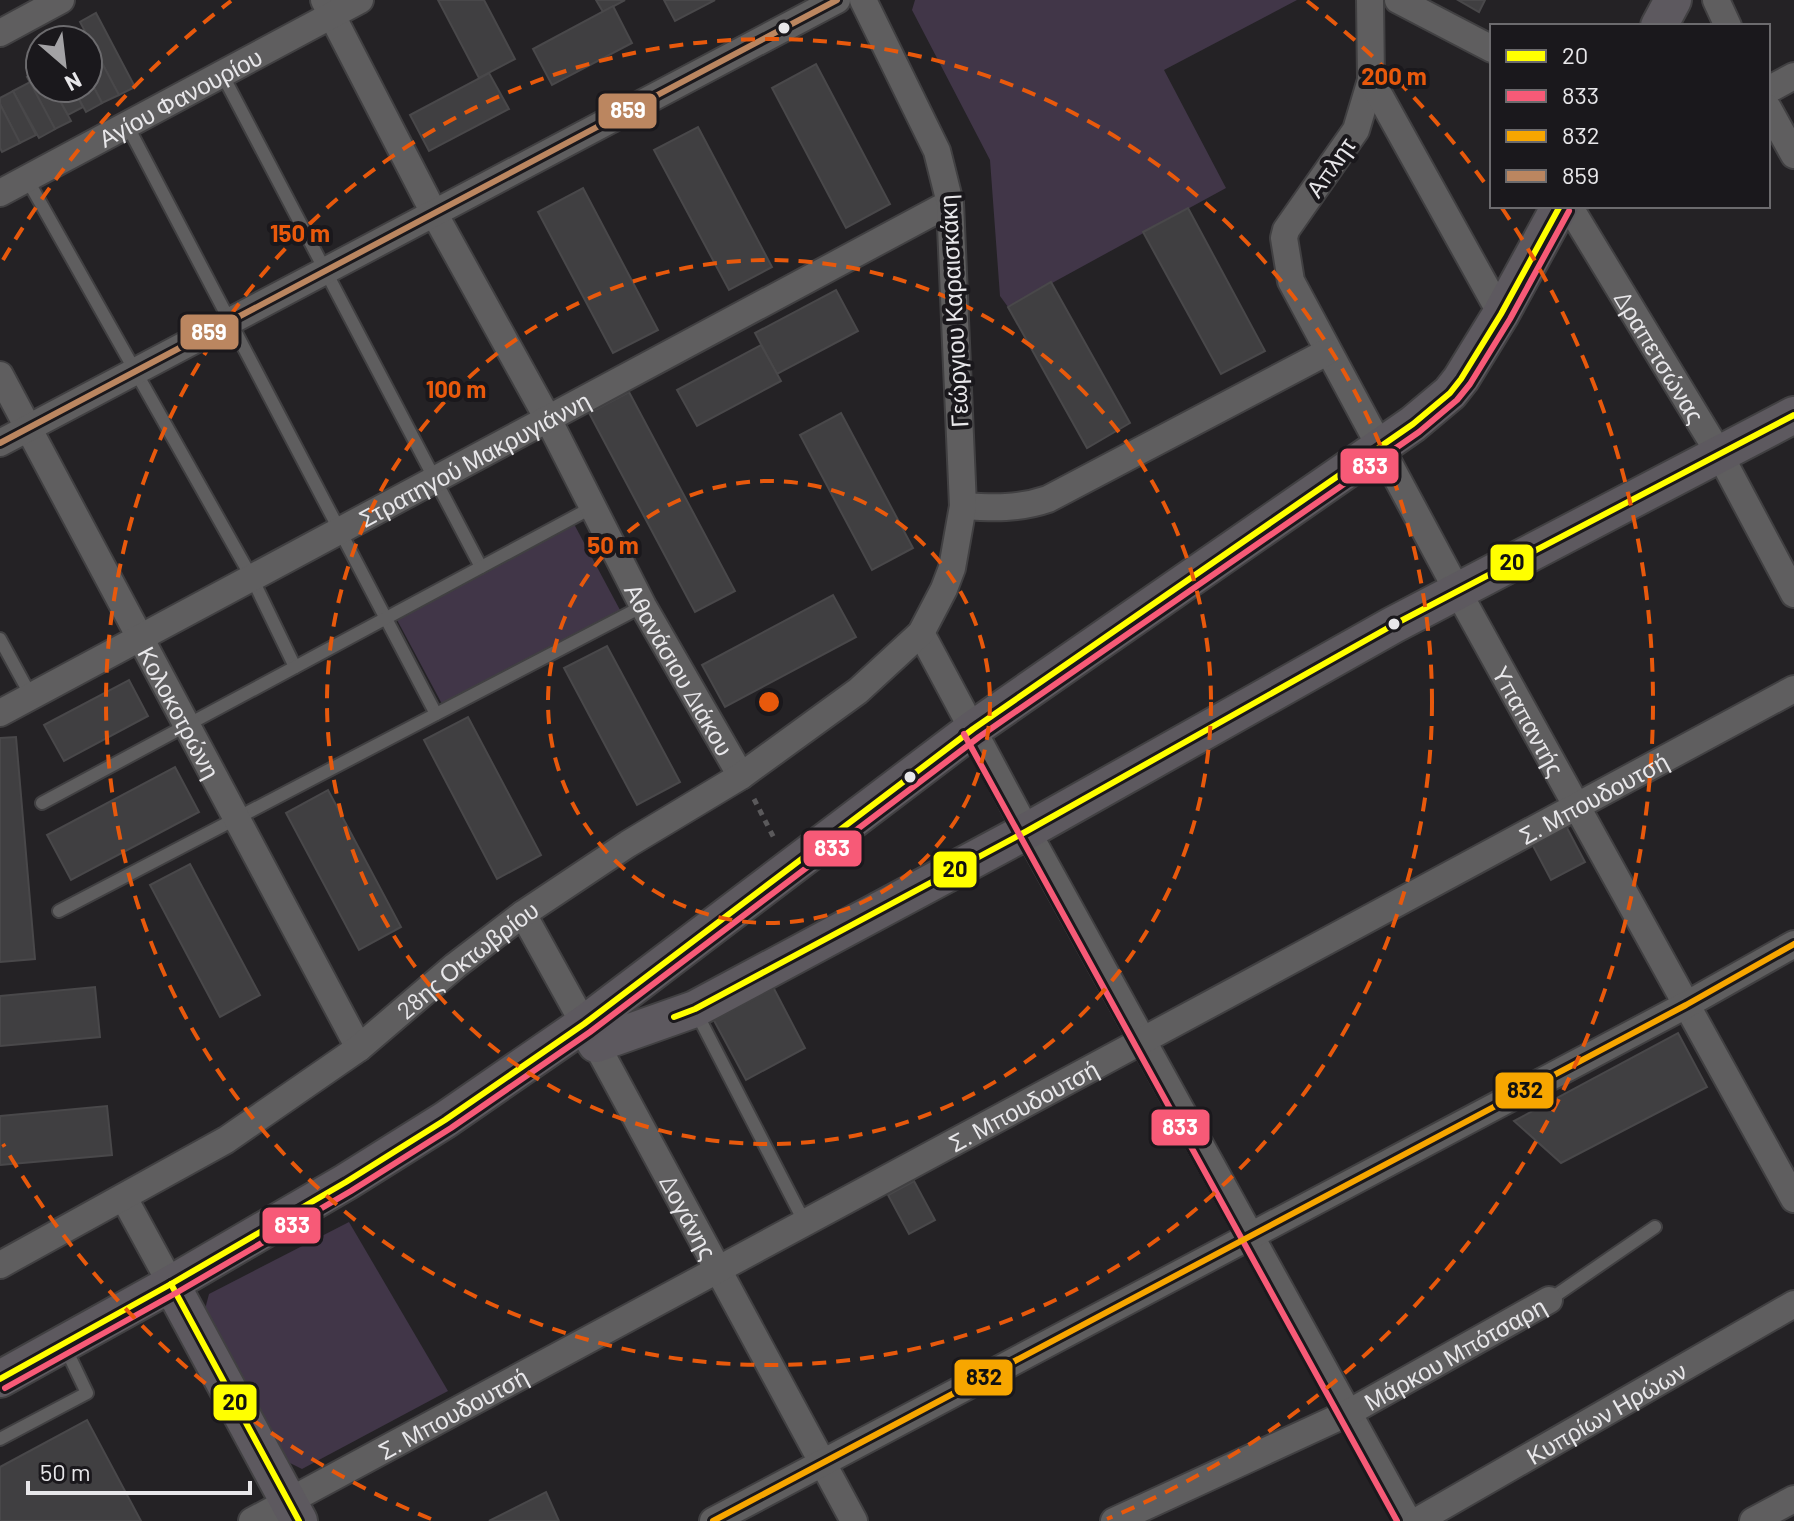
<svg xmlns="http://www.w3.org/2000/svg" width="1794" height="1521" viewBox="0 0 1794 1521" font-family="Barlow,sans-serif">
  <style>
    .green { fill: #413648 }
    .building { fill: #403f41; stroke: #49484a; stroke-width: 2 }
    .lines { fill: none; stroke-linecap: round; stroke-linejoin: round }
    .lane-casing { stroke: #414042; stroke-width: 16 }
    .street-casing { stroke: #414042; stroke-width: 30 }
    .secondary-casing { stroke: #414042; stroke-width: 40 }
    .path { stroke: #5a595b; stroke-width: 5; stroke-dasharray: 6 6; stroke-linecap: butt }
    .lane { stroke: #5f5e5f; stroke-width: 12 }
    .street { stroke: #5f5e5f; stroke-width: 26 }
    .secondary { stroke: #5d595f; stroke-width: 36 }
    .bus-1-casing { stroke: #1a181c; stroke-width: 12 }
    .bus-2-casing { stroke: #1a181c; stroke-width: 12 }
    .bus-3-casing { stroke: #1a181c; stroke-width: 12 }
    .bus-4-casing { stroke: #1a181c; stroke-width: 12 }
    .bus-1 { stroke: #ff0; stroke-width: 6 }
    .bus-2 { stroke: #f75a77; stroke-width: 6 }
    .bus-3 { stroke: #f7a600; stroke-width: 6 }
    .bus-4 { stroke: #bb8660; stroke-width: 6 }
    .ring { fill: none; stroke: #e8590c; stroke-width: 4; stroke-dasharray: 14 10 }
    .bus-dot { fill: #e8e7ea; stroke: #1a181c; stroke-width: 3 }
    .labels { text-anchor: middle; dominant-baseline: central; stroke-width: 8; stroke-linejoin: round; paint-order: stroke }
    .street-label { font-size: 24px; fill: #e8e7ea; stroke: #1a181c }
    .centre { fill: #e8590c; stroke: #1a181c; stroke-width: 4 }
    .ring-label { font-size: 24px; text-anchor: middle; font-weight: bold; fill: #e8590c; stroke: #1a181c; stroke-width: 8; stroke-linejoin: round; paint-order: stroke }
    .line-badge { stroke: #1a181c; stroke-width: 3 }
    .badge-label { font-size: 22px; text-anchor: middle; font-weight: bold; fill: #fff }
    .pale-badge-label { font-size: 22px; text-anchor: middle; font-weight: bold; fill: #111 }
  </style>
  <rect width="100%" height="100%" fill="#242225"/>
  <g class="green">
    <path d="M915,0H1297L1164,70L1226,188L1008,307L1000,296L990,160L912,10Z"/>
    <path d="M574,524L620,610L442,704L396,618Z"/>
    <path d="M349,1222L448,1391L302,1469L284,1460L204,1313L209,1294Z"/>
  </g>
  <g class="building">
    <path d="M438,0H484L515,59L479,78Z"/>
    <path d="M596,0H625L603,12Z"/>
    <path d="M664,0H715L675,21Z"/>
    <path d="M1458,0H1485L1479,12Z"/>
    <path d="M613,6L632,43L552,85L533,49Z"/>
    <path d="M96,13L135,87L119,95L80,22Z"/>
    <path d="M40,44V63L32,48Z"/>
    <path d="M94,48L119,95L102,103L88,76V51Z"/>
    <path d="M816,64L890,204L846,228L772,88Z"/>
    <path d="M40,70V88H53L71,121L55,129L27,77Z"/>
    <path d="M489,73L509,109L429,151L410,115Z"/>
    <path d="M88,76L102,103L86,112L73,88H88Z"/>
    <path d="M30,82L55,129L39,138L13,91Z"/>
    <path d="M53,88H73L83,107L68,115Z"/>
    <path d="M13,91L36,135L20,143L0,104V98Z"/>
    <path d="M0,104L20,143L2,152L0,148Z"/>
    <path d="M698,127L772,267L729,290L654,150Z"/>
    <path d="M583,188L658,330L613,353L538,212Z"/>
    <path d="M1188,208L1265,351L1221,374L1143,232Z"/>
    <path d="M1051,282L1130,423L1087,448L1008,307Z"/>
    <path d="M836,290L858,331L777,374L755,333Z"/>
    <path d="M761,345L781,381L697,426L677,390Z"/>
    <path d="M629,392L735,591L695,612L589,413Z"/>
    <path d="M841,413L913,548L872,570L800,435Z"/>
    <path d="M833,595L856,637L725,707L702,665Z"/>
    <path d="M607,646L680,782L637,805L564,668Z"/>
    <path d="M129,680L148,716L64,761L44,725Z"/>
    <path d="M468,717L541,855L497,879L424,740Z"/>
    <path d="M16,737L35,959L0,962V738Z"/>
    <path d="M175,767L199,812L71,880L47,835Z"/>
    <path d="M328,790L401,927L359,950L286,813Z"/>
    <path d="M1566,826L1585,862L1551,880L1532,844Z"/>
    <path d="M190,864L260,995L220,1017L150,885Z"/>
    <path d="M771,983L805,1048L746,1080L711,1015Z"/>
    <path d="M95,987L100,1037L0,1046V996Z"/>
    <path d="M1678,1033L1707,1087L1561,1163L1514,1121Z"/>
    <path d="M107,1106L112,1155L0,1165V1116Z"/>
    <path d="M914,1181L935,1220L909,1234L888,1195Z"/>
    <path d="M87,1420L141,1521H0V1467Z"/>
    <path d="M546,1492L559,1521H489Z"/>
  </g>
  <g class="lines">
    <defs>
      <g id="lane">
        <path d="M222,74L481,567"/>
        <path d="M127,125L436,714"/>
        <path d="M27,179L252,578L295,667"/>
        <path d="M0,639L31,696"/>
        <path d="M42,803L591,508"/>
        <path d="M59,911L643,606"/>
        <path d="M696,1012L805,1223"/>
        <path d="M1549,1300L1655,1227"/>
        <path d="M0,1439L87,1393L65,1347"/>
      </g>
      <g id="street">
        <path id="s1" d="M324,0L434,213L548,419L643,606L741,776"/>
        <path id="s2" d="M1370,0L1371,80L1356,130L1286,230L1284,238L1291,281L1457,590L1794,1199"/>
        <path d="M1398,0L1492,49"/>
        <path d="M1716,0L1728,26"/>
        <path d="M0,33L61,0"/>
        <path d="M1371,80L1501,314"/>
        <path d="M1768,90L1794,76"/>
        <path d="M1768,108L1794,155"/>
        <path id="s3" d="M0,193L360,0"/>
        <path id="s4" d="M1569,206L1720,455L1794,594"/>
        <path id="s5" d="M0,375L359,1048"/>
        <path d="M0,443L837,0"/>
        <path d="M963,506C993,508 1019,509 1048,499L1327,352"/>
        <path d="M921,633L1027,831L1408,1521"/>
        <path id="s6" d="M0,713L950,203"/>
        <path d="M523,914L584,1024"/>
        <path id="s7" d="M596,1044L854,1521"/>
        <path d="M124,1198L171,1284"/>
        <path id="s8" d="M0,1265L226,1140L359,1048L455,966L523,914L628,844L741,776L858,691L921,633L944,589L952,568L963,506L950,203L937,151L863,0"/>
        <path id="s9" d="M252,1521L1794,689"/>
        <path d="M713,1521L1686,1005L1794,944"/>
        <path id="s10" d="M1114,1521L1348,1413L1549,1300"/>
        <path id="s11" d="M1417,1521L1794,1304"/>
        <path d="M1753,1521L1794,1499"/>
      </g>
      <g id="secondary">
        <path d="M1659,26L1673,0"/>
        <path d="M584,1024L596,1044L695,1009L1027,831L1393,625L1794,415"/>
        <path d="M171,1284L299,1521"/>
        <path d="M0,1379L171,1284L346,1182L445,1120L584,1024L973,729L1413,424L1450,393L1461,379L1501,314L1560,206"/>
      </g>
    </defs>
    <use href="#lane" class="lane-casing"/>
    <use href="#street" class="street-casing"/>
    <use href="#secondary" class="secondary-casing"/>
    <path class="path" d="M754,799L775,840"/>
    <use href="#lane" class="lane"/>
    <use href="#street" class="street"/>
    <use href="#secondary" class="secondary"/>
    <defs>
      <g id="bus-1">
        <path d="M674,1017L695,1009L1027,831L1393,625L1794,415"/>
        <path d="M171,1284L299,1521"/>
        <path d="M0,1379L171,1284L346,1182L445,1120L584,1024L973,729L1413,424L1450,393L1461,379L1501,314L1560,206"/>
      </g>
      <g id="bus-2">
        <path d="M964,734L1397,1521"/>
        <path d="M5,1388L176,1293L351,1191L451,1128L590,1032L979,737L1419,432L1457,400L1470,384L1510,319L1569,211"/>
      </g>
      <path id="bus-3" d="M713,1521L1686,1005L1794,944"/>
      <path id="bus-4" d="M0,443L837,0"/>
    </defs>
    <use href="#bus-1" class="bus-1-casing"/>
    <use href="#bus-2" class="bus-2-casing"/>
    <use href="#bus-3" class="bus-3-casing"/>
    <use href="#bus-4" class="bus-4-casing"/>
    <use href="#bus-1" class="bus-1"/>
    <use href="#bus-2" class="bus-2"/>
    <use href="#bus-3" class="bus-3"/>
    <use href="#bus-4" class="bus-4"/>
  </g>
  <g class="ring">
    <circle cx="769" cy="702" r="221"/>
    <circle cx="769" cy="702" r="442"/>
    <circle cx="769" cy="702" r="663"/>
    <path d="M431 1519A884 884 0 0 1 3 1144M3 260A884 884 0 0 1 231 1M1307 1A884 884 0 0 1 1489 189M1502 208A884 884 0 0 1 1107 1519"/>
  </g>
  <g class="bus-dot">
    <circle cx="784" cy="28" r="7"/>
    <circle cx="1394" cy="624" r="7"/>
    <circle cx="910" cy="777" r="7"/>
  </g>
  <g class="labels">
    <g class="street-label">
      <text stroke="none"><textPath href="#s3" startOffset="204">Αγίου Φανουρίου</textPath></text>
      <text transform="translate(1330 167) rotate(-55)">Απλητ</text>
      <text transform="translate(953 311) rotate(-93)">Γεώργιου Καραισκάκη</text>
      <text stroke="none"><textPath href="#s4" startOffset="176">Δραπετσώνας</textPath></text>
      <text stroke="none"><textPath href="#s6" startOffset="538">Στρατηγού Μακρυγιάννη</textPath></text>
      <text stroke="none"><textPath href="#s1" startOffset="758">Αθανάσιου Διάκου</textPath></text>
      <text stroke="none"><textPath href="#s5" startOffset="382">Κολοκοτρώνη</textPath></text>
      <text stroke="none"><textPath href="#s2" startOffset="806">Υπαπαντής</textPath></text>
      <text stroke="none"><textPath href="#s9" startOffset="1524">Σ. Μπουδουτσή</textPath></text>
      <text stroke="none"><textPath href="#s8" startOffset="560">28ης Οκτωβρίου</textPath></text>
      <text stroke="none"><textPath href="#s9" startOffset="876">Σ. Μπουδουτσή</textPath></text>
      <text stroke="none"><textPath href="#s7" startOffset="196">Δογάνης</textPath></text>
      <text stroke="none"><textPath href="#s10" startOffset="380">Μάρκου Μπότσαρη</textPath></text>
      <text stroke="none"><textPath href="#s11" startOffset="218">Κυπρίων Ηρώων</textPath></text>
      <text stroke="none"><textPath href="#s9" startOffset="228">Σ. Μπουδουτσή</textPath></text>
    </g>
  </g>
  <circle cx="769" cy="702" r="12" class="centre"/>
  <g class="ring-label">
    <text x="1394" y="85">200 m</text>
    <text x="300" y="242">150 m</text>
    <text x="456" y="398">100 m</text>
    <text x="613" y="554">50 m</text>
  </g>
  <g class="line-badge">
    <rect x="597" y="92" width="61" height="38" rx="8" fill="#bb8660"/>
    <rect x="179" y="313" width="61" height="38" rx="8" fill="#bb8660"/>
    <rect x="1339" y="447" width="61" height="38" rx="8" fill="#f75a77"/>
    <rect x="1489" y="543" width="46" height="39" rx="8" fill="#ff0"/>
    <rect x="802" y="829" width="61" height="39" rx="8" fill="#f75a77"/>
    <rect x="932" y="850" width="46" height="39" rx="8" fill="#ff0"/>
    <rect x="1494" y="1071" width="61" height="39" rx="8" fill="#f7a600"/>
    <rect x="1150" y="1108" width="61" height="39" rx="8" fill="#f75a77"/>
    <rect x="261" y="1206" width="61" height="39" rx="8" fill="#f75a77"/>
    <rect x="953" y="1358" width="61" height="39" rx="8" fill="#f7a600"/>
    <rect x="212" y="1383" width="46" height="39" rx="8" fill="#ff0"/>
  </g>
  <g class="badge-label">
    <text x="628" y="118">859</text>
    <text x="209" y="340">859</text>
    <text x="1370" y="474">833</text>
    <text x="832" y="856">833</text>
    <text x="1180" y="1135">833</text>
    <text x="292" y="1233">833</text>
  </g>
  <g class="pale-badge-label">
    <text x="1512" y="570">20</text>
    <text x="955" y="877">20</text>
    <text x="1525" y="1098">832</text>
    <text x="984" y="1385">832</text>
    <text x="235" y="1410">20</text>
  </g>
  <rect x="1490" y="24" width="280" height="184" fill="#1a181c" stroke="#6c6b6e" stroke-width="2"/>
  <rect x="1506" y="50" width="40" height="12" fill="#ffff00" stroke="#6c6b6e" stroke-width="2"/>
  <text x="1562" y="64" font-size="24" fill="#e8e7ea">20</text>
  <rect x="1506" y="90" width="40" height="12" fill="#f75a77" stroke="#6c6b6e" stroke-width="2"/>
  <text x="1562" y="104" font-size="24" fill="#e8e7ea">833</text>
  <rect x="1506" y="130" width="40" height="12" fill="#f7a600" stroke="#6c6b6e" stroke-width="2"/>
  <text x="1562" y="144" font-size="24" fill="#e8e7ea">832</text>
  <rect x="1506" y="170" width="40" height="12" fill="#bb8660" stroke="#6c6b6e" stroke-width="2"/>
  <text x="1562" y="184" font-size="24" fill="#e8e7ea">859</text>
  <g transform="translate(64 64) rotate(152)"><circle r="38" fill="#1a181c" stroke="#6c6b6e" stroke-width="2"/>
  <path d="M0-6L14 30L0 20L-14 30Z" fill="#a3a2a5"/>
  <text y="-12" font-size="22" font-weight="bold" text-anchor="middle" fill="#e8e7ea">N</text>
  </g>
  <path d="M28 1481v12h222v-12" fill="none" stroke="#e8e7ea" stroke-width="4"/>
  <text x="40" y="1481" font-size="24" fill="#e8e7ea" stroke="#1a181c" stroke-width="6" paint-order="stroke">50 m</text>
</svg>
